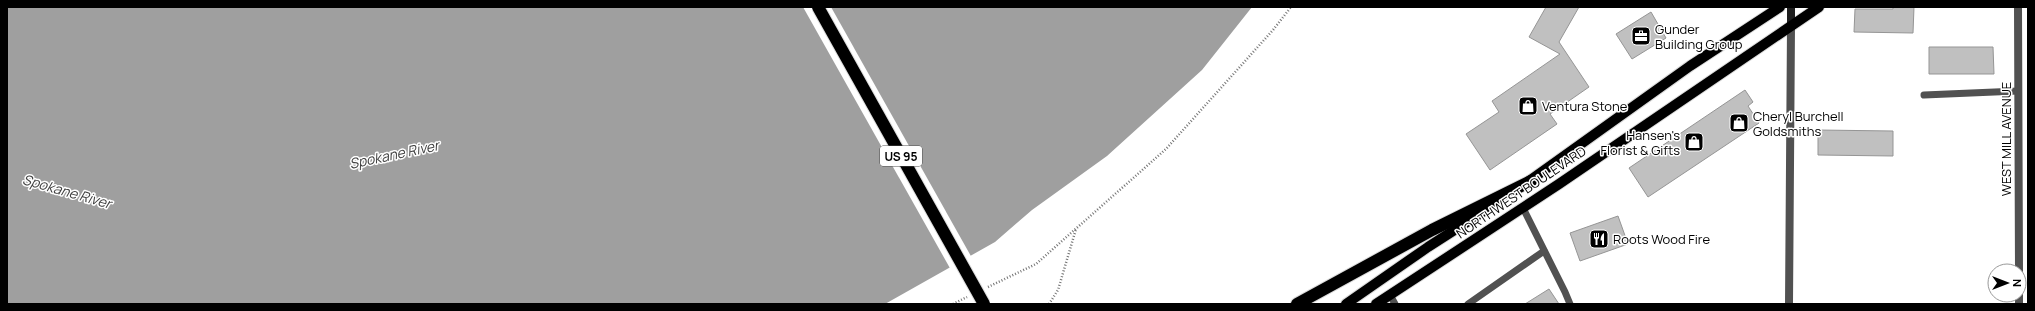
<svg xmlns="http://www.w3.org/2000/svg" width="2035" height="311" viewBox="0 0 2035 311" font-family="Manrope,sans-serif">
  <style>
    .water { fill: #9f9f9f }
    .pier { fill: #fff }
    .building { fill: #c0c0c0; stroke: #959595 }
    .lines { fill: none; stroke-linecap: round; stroke-linejoin: round }
    .primary-casing { stroke: #dbdbdb; stroke-width: 12 }
    .highway-casing { stroke: #dbdbdb; stroke-width: 14 }
    .path { stroke: #737373; stroke-width: 2.5; stroke-dasharray: 1 2; stroke-linecap: butt }
    .lane { stroke: #515151; stroke-width: 7 }
    .street { stroke: #515151; stroke-width: 8 }
    .secondary { stroke: #1e1e1e; stroke-width: 8 }
    .primary { stroke: #000; stroke-width: 10 }
    .highway { stroke: #000; stroke-width: 12 }
    .highway-bridge-casing { stroke: #dbdbdb; stroke-width: 14; stroke-linecap: butt }
    .highway-bridge { stroke: #000; stroke-width: 12 }
    .labels { text-anchor: middle; dominant-baseline: central; stroke-width: 3; stroke-linejoin: round; paint-order: stroke }
    .shield { fill: #fff; stroke: #4c4c4c; stroke-width: 1 }
    .shield-label { font-size: 12px; font-weight: bold; fill: #000 }
    .poi-label { font-size: 13px; fill: #000; stroke: #fff; text-anchor: start }
    .street-label { font-size: 13px; fill: #000; stroke: #fff }
    .water-label { font-size: 14px; font-style: italic; fill: #404040; stroke: #fff }
  </style>
  <rect width="100%" height="100%" fill="#fff"/>
  <path class="water" d="M7,7H1252L1202,70L1107,156L1032,210L995,242L885,304H7Z"/>
  <path class="pier" d="M803,7H831L972,258L951,270Z"/>
  <g class="building">
    <path d="M1546,7H1579L1559,42L1589,87L1550,114L1557,124L1490,170L1466,134L1499,112L1492,101L1560,54L1529,37Z"/>
    <path d="M1893,7H1914L1913,33L1854,32L1855,9H1893Z"/>
    <path d="M1651,12L1666,38L1632,59L1616,34Z"/>
    <path d="M1929,47H1993L1994,74H1929Z"/>
    <path d="M1745,90L1753,102L1748,106L1759,123L1648,197L1629,168Z"/>
    <path d="M1818,130L1893,131V156L1818,155Z"/>
    <path d="M1618,216L1628,244L1580,261L1570,233Z"/>
    <path d="M1549,289L1559,304H1525Z"/>
  </g>
  <g class="lines">
    <defs>
      <g id="primary">
        <path d="M1525,184L1690,66L1780,7"/>
        <path d="M1346,304L1428,247L1495,204"/>
        <path d="M1376,304L1559,184L1819,7"/>
      </g>
      <path id="highway" d="M1297,304L1432,230L1531,181"/>
    </defs>
    <use href="#primary" class="primary-casing"/>
    <use href="#highway" class="highway-casing"/>
    <g class="path">
      <path d="M988,287L1036,264L1166,149L1273,30L1291,7"/>
      <path d="M953,304L967,297"/>
      <path d="M1049,304L1058,290L1076,229"/>
    </g>
    <g class="lane">
      <path d="M1924,95L2018,91"/>
      <path d="M1523,208L1565,292L1570,304"/>
      <path d="M1390,295L1395,304"/>
      <path d="M1468,304L1544,251"/>
    </g>
    <g class="street">
      <path d="M2018,7L2019,271"/>
      <path d="M2019,285V304"/>
      <path d="M1789,304L1791,26"/>
    </g>
    <path class="secondary" d="M1791,26V7"/>
    <use href="#primary" class="primary"/>
    <use href="#highway" class="highway"/>
    <defs>
      <path id="highway-bridge" d="M818,7L984,304"/>
    </defs>
    <use href="#highway-bridge" class="highway-bridge-casing"/>
    <use href="#highway-bridge" class="highway-bridge"/>
  </g>
  <defs>
    <symbol id="office-square" viewBox="-11 -11 22 22"><rect x="-9" y="-9" width="18" height="18" rx="4" fill="#000" stroke="#fff"/><path d="M-6-3h4V-5.5h4V-3h4V5H-6ZM-1-4.5V-3h2v-1.5ZM-6 0V1H6V0Z" fill="#fff"/></symbol>
    <symbol id="shop-square" viewBox="-11 -11 22 22"><rect x="-9" y="-9" width="18" height="18" rx="4" fill="#000" stroke="#fff"/><path d="M-5-2.5h2.3a2.7 3.5 0 0 1 5.4 0H5L5.5 6h-11ZM-1.5-2.5h3a1.5 2.3 0 0 0-3 0Z" fill="#fff"/></symbol>
    <symbol id="restaurant-square" viewBox="-11 -11 22 22"><rect x="-9" y="-9" width="18" height="18" rx="4" fill="#000" stroke="#fff"/><path d="M-5-6h1v4h1v-4h1v4h1v-4h1v5L-1.5 .5V6h-2V.5L-5-1ZM5-6V6H3V1.5H1.5Q1.5-4 5-6Z" fill="#fff"/></symbol>
  </defs>
  <g fill-rule="evenodd">
    <use href="#office-square" x="1630" y="25" width="22" height="22"/>
    <use href="#shop-square" x="1517" y="95" width="22" height="22"/>
    <use href="#shop-square" x="1728" y="112" width="22" height="22"/>
    <use href="#shop-square" x="1683" y="131" width="22" height="22"/>
    <use href="#restaurant-square" x="1588" y="228" width="22" height="22"/>
  </g>
  <g class="labels">
    <rect class="shield" x="880" y="146" width="42" height="20" rx="3"/>
    <g class="shield-label">
      <text x="901" y="156">US 95</text>
    </g>
    <g class="poi-label">
      <text x="1655" y="29">Gunder<tspan x="1655" dy="15">Building Group</tspan></text>
      <text x="1542" y="106">Ventura Stone</text>
      <text x="1753" y="116">Cheryl Burchell<tspan x="1753" dy="15">Goldsmiths</tspan></text>
      <text x="1680" y="135" text-anchor="end">Hansen's<tspan x="1680" dy="15">Florist &amp; Gifts</tspan></text>
      <text x="1613" y="239">Roots Wood Fire</text>
    </g>
    <g class="street-label">
      <text transform="translate(2006 139) rotate(-90)">WEST MILL AVENUE</text>
      <text transform="translate(1521 192) rotate(-34)">NORTHWEST BOULEVARD</text>
    </g>
    <g class="water-label">
      <text transform="translate(394 154) rotate(-12)">Spokane River</text>
      <text transform="translate(67 191) rotate(16)">Spokane River</text>
    </g>
  </g>
  <rect width="2035" height="311" fill="none" stroke="#000000" stroke-width="16"/>
  <g transform="translate(2007 283) rotate(90)"><circle r="19" fill="#ffffff" stroke="#999999"/>
  <path d="M0-3L7 15L0 10L-7 15Z" fill="#000000"/>
  <text y="-6" font-size="11" font-weight="bold" text-anchor="middle" fill="#000000">N</text>
  </g>
</svg>
